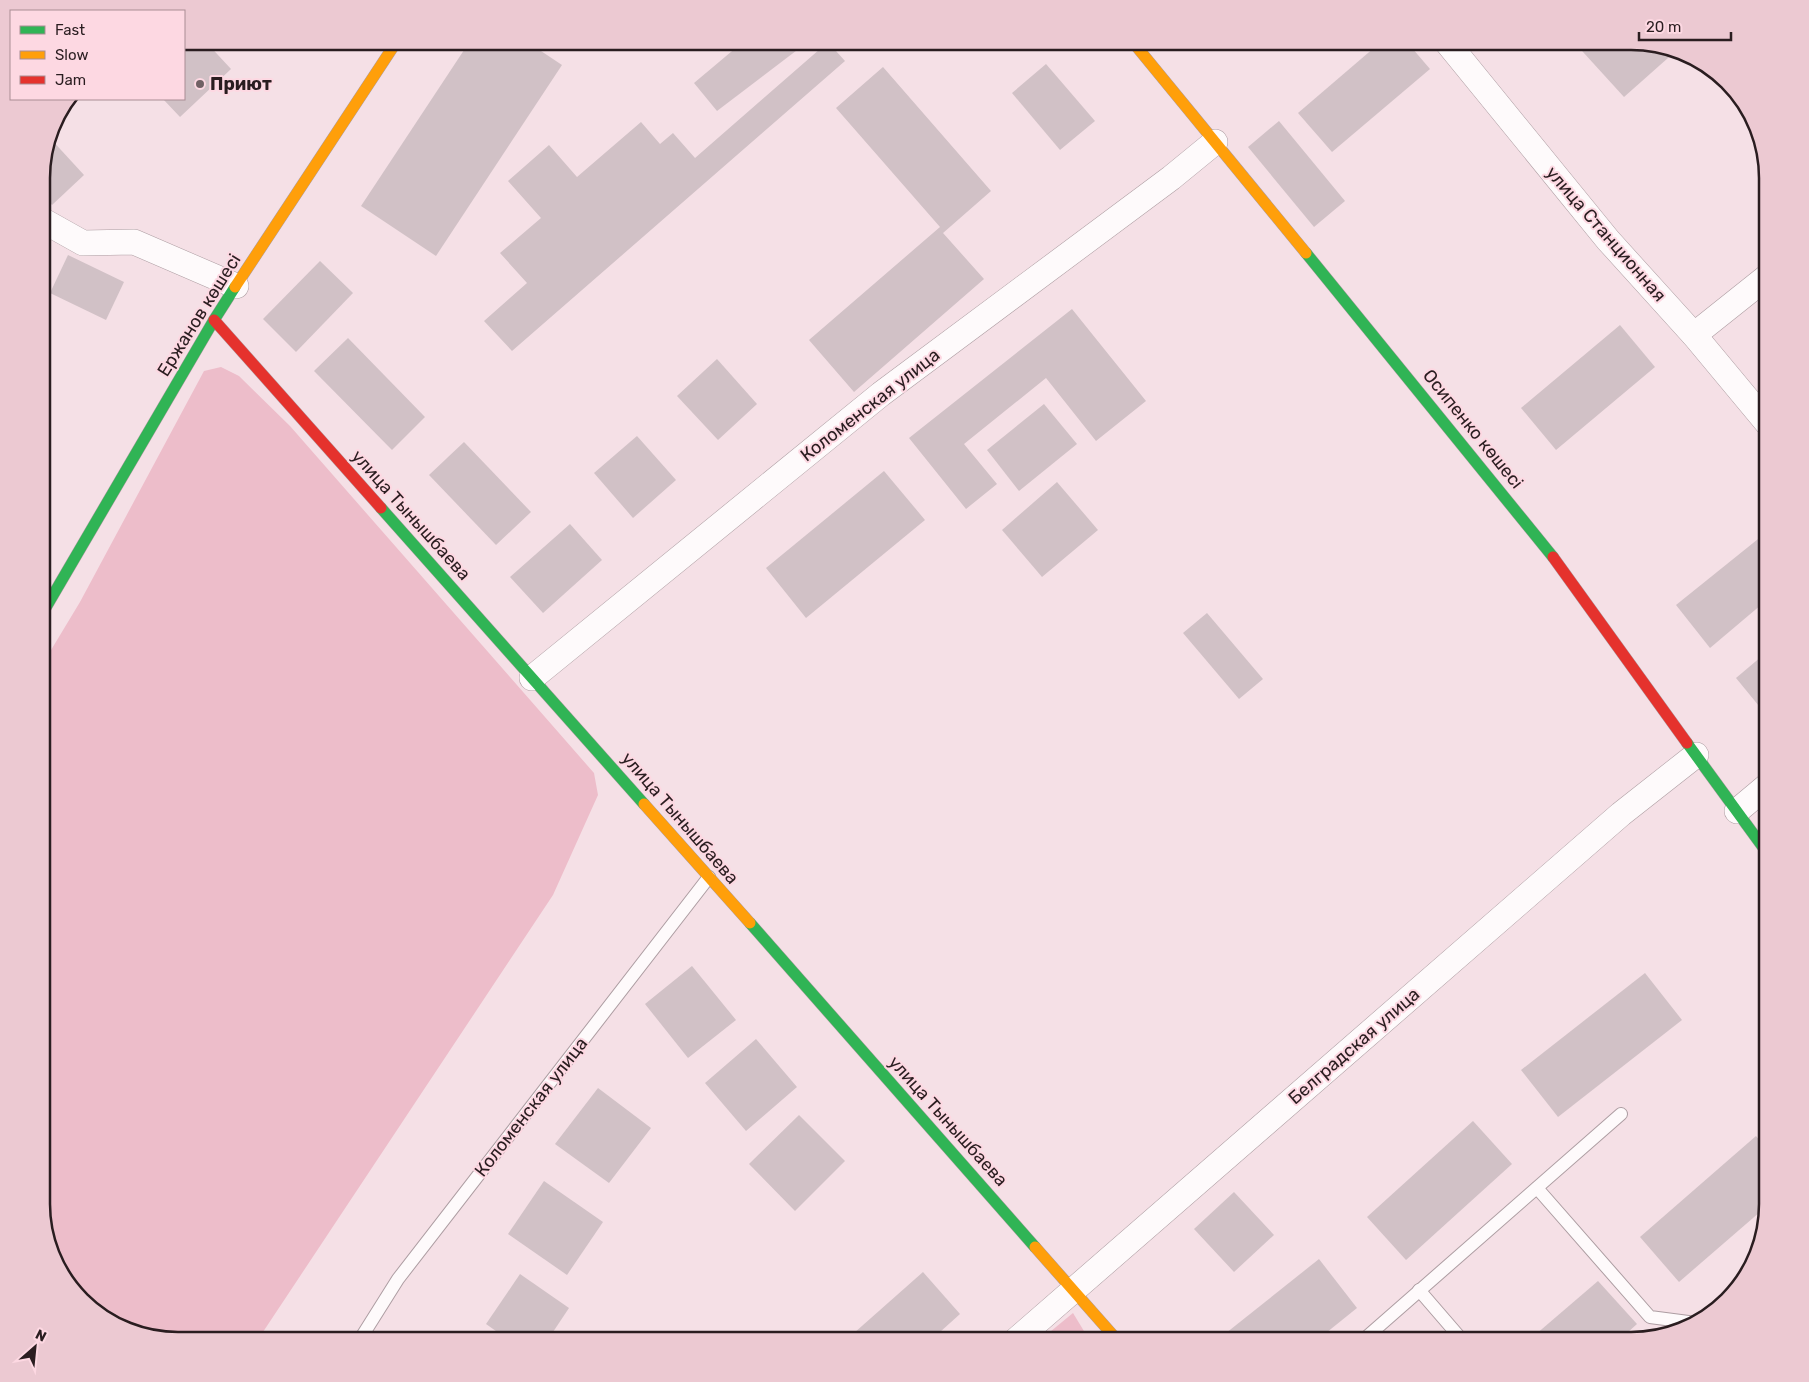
<svg xmlns="http://www.w3.org/2000/svg" width="1809" height="1382" viewBox="0 0 1809 1382" font-family="Rubik,sans-serif">
  <style>
    .green { fill: #edbdca }
    .building { fill: #d1c1c6 }
    .lines { fill: none; stroke-linecap: round; stroke-linejoin: round }
    .lane-casing { stroke: #ad9da2; stroke-width: 14 }
    .street-casing { stroke: #ad9da2; stroke-width: 26 }
    .fast-casing { stroke: #ad9da2; stroke-width: 12 }
    .slow-casing { stroke: #ad9da2; stroke-width: 12 }
    .jam-casing { stroke: #ad9da2; stroke-width: 12 }
    .lane { stroke: #fefafb; stroke-width: 12 }
    .street { stroke: #fefafb; stroke-width: 25 }
    .fast { stroke: #30b455; stroke-width: 11 }
    .slow { stroke: #ff9f0a; stroke-width: 11 }
    .jam { stroke: #e5322d; stroke-width: 11 }
    .poi-dot { fill: #716165; stroke: #fdd8e2; stroke-width: 2 }
    .labels { text-anchor: middle; dominant-baseline: central; stroke-width: 4; stroke-linejoin: round; paint-order: stroke }
    .poi-label { font-size: 18px; font-weight: bold; fill: #2a1d20; stroke: #fdd8e2; text-anchor: start }
    .street-label { font-size: 18px; fill: #2a1d20; stroke: #fdd8e2 }
    .rim { fill: none; stroke: #2a1d20; stroke-width: 2.5 }
  </style>
  <rect width="100%" height="100%" fill="#f5e0e6"/>
  <g class="green">
    <path d="M221,367L239,376L290,426L594,773L598,795L553,895L257,1341H178L134,1333L95,1312L56,1265L42,1212V665L80,602L204,371Z"/>
    <path d="M1073,1313L1090,1341H1039Z"/>
  </g>
  <g class="building">
    <path d="M184,41H205L231,69L180,117L163,99H184Z"/>
    <path d="M470,41H526L562,65L436,256L361,206Z"/>
    <path d="M744,41H809L717,111L694,83Z"/>
    <path d="M1382,41H1406L1430,69L1332,152L1298,113Z"/>
    <path d="M1573,41H1631L1677,50L1624,97Z"/>
    <path d="M828,42L845,61L512,351L484,321L527,283L500,253L541,218L508,181L549,145L577,177L641,122L660,144L673,133L695,158Z"/>
    <path d="M1046,64L1095,121L1060,150L1012,93Z"/>
    <path d="M883,67L991,191L943,233L984,279L854,392L809,340L940,227L836,108Z"/>
    <path d="M1746,109L1754,118L1755,124L1744,111Z"/>
    <path d="M1279,121L1345,201L1314,227L1248,147Z"/>
    <path d="M50,138L84,175L52,205L42,194V169Z"/>
    <path d="M68,255L124,282L106,320L50,293Z"/>
    <path d="M320,261L353,293L296,352L263,319Z"/>
    <path d="M1072,309L1146,401L1096,441L1046,378L964,444L997,484L966,509L909,438Z"/>
    <path d="M1620,325L1655,367L1556,450L1521,408Z"/>
    <path d="M348,338L425,417L392,450L314,371Z"/>
    <path d="M717,359L757,404L718,440L677,396Z"/>
    <path d="M1044,404L1077,444L1019,491L987,450Z"/>
    <path d="M637,436L676,480L633,518L594,473Z"/>
    <path d="M464,442L531,512L496,545L429,475Z"/>
    <path d="M884,471L925,520L806,618L766,568Z"/>
    <path d="M1057,482L1098,530L1042,577L1002,530Z"/>
    <path d="M570,524L602,560L543,613L510,577Z"/>
    <path d="M1768,531V599L1710,648L1676,605Z"/>
    <path d="M1207,613L1263,679L1239,699L1183,633Z"/>
    <path d="M1768,651V717L1736,678Z"/>
    <path d="M692,966L736,1020L688,1058L645,1004Z"/>
    <path d="M1645,973L1682,1020L1558,1117L1521,1070Z"/>
    <path d="M756,1039L797,1087L746,1131L705,1083Z"/>
    <path d="M598,1088L651,1128L609,1183L555,1144Z"/>
    <path d="M799,1115L845,1161L795,1211L749,1164Z"/>
    <path d="M1473,1121L1512,1164L1406,1260L1367,1217Z"/>
    <path d="M1756,1136L1768,1151V1205L1679,1282L1640,1237Z"/>
    <path d="M544,1181L603,1222L567,1275L508,1234Z"/>
    <path d="M1234,1192L1274,1235L1234,1272L1194,1229Z"/>
    <path d="M1319,1259L1357,1308L1316,1341H1216Z"/>
    <path d="M923,1272L960,1314L930,1341H845Z"/>
    <path d="M520,1274L569,1308L547,1341H510L486,1324Z"/>
    <path d="M1598,1281L1637,1324L1618,1341H1528Z"/>
    <path d="M429,1331L443,1341H422Z"/>
  </g>
  <g class="lines">
    <defs>
      <g id="lane">
        <path d="M1537,1188L1650,1317L1696,1323"/>
        <path d="M1419,1290L1463,1341"/>
        <path d="M359,1341L398,1279L709,877"/>
        <path d="M1362,1341L1621,1114"/>
      </g>
      <g id="street">
        <path d="M1446,41L1608,240L1694,335L1768,424"/>
        <path d="M42,220L83,243L134,242L236,286"/>
        <path d="M1694,335L1768,276"/>
        <path d="M532,678L881,394L1171,178L1215,142"/>
        <path d="M1737,811L1768,785"/>
        <path d="M1015,1341L1621,814L1696,755"/>
      </g>
      <g id="fast">
        <path d="M1306,253L1553,557"/>
        <path d="M381,508L644,804"/>
        <path d="M42,614L214,320L235,287"/>
        <path d="M1687,743L1768,854"/>
        <path d="M750,923L1035,1247"/>
      </g>
      <g id="slow">
        <path d="M1132,41L1306,253"/>
        <path d="M235,287L397,41"/>
        <path d="M644,804L750,923"/>
        <path d="M1035,1247L1118,1341"/>
      </g>
      <g id="jam">
        <path d="M214,320L381,508"/>
        <path d="M1553,557L1687,743"/>
      </g>
    </defs>
    <use href="#lane" class="lane-casing"/>
    <use href="#street" class="street-casing"/>
    <use href="#fast" class="fast-casing"/>
    <use href="#slow" class="slow-casing"/>
    <use href="#jam" class="jam-casing"/>
    <use href="#lane" class="lane"/>
    <use href="#street" class="street"/>
    <use href="#fast" class="fast"/>
    <use href="#slow" class="slow"/>
    <use href="#jam" class="jam"/>
  </g>
  <circle class="poi-dot" cx="200" cy="84" r="5"/>
  <g class="labels">
    <g class="poi-label">
      <text x="210" y="84">Приют</text>
    </g>
    <g class="street-label">
      <text transform="translate(1606 234) rotate(49)">улица Станционная</text>
      <text transform="translate(199 315) rotate(-58)">Ержанов көшесі</text>
      <text transform="translate(870 405) rotate(-38)">Коломенская улица</text>
      <text transform="translate(1473 429) rotate(51)">Осипенко көшесі</text>
      <text transform="translate(411 515) rotate(48)">улица Тынышбаева</text>
      <text transform="translate(680 818) rotate(49)">улица Тынышбаева</text>
      <text transform="translate(1354 1046) rotate(-41)">Белградская улица</text>
      <text transform="translate(531 1107) rotate(-52)">Коломенская улица</text>
      <text transform="translate(948 1121) rotate(48)">улица Тынышбаева</text>
    </g>
  </g>
  <path d="M0 0H1809V1382H0ZM178 50H1631A128 128 0 0 1 1759 178V1204A128 128 0 0 1 1631 1332H178A128 128 0 0 1 50 1204V178A128 128 0 0 1 178 50Z" fill="#ecc9d2" fill-rule="evenodd"/>
  <path class="rim" d="M178 50H1631A128 128 0 0 1 1759 178V1204A128 128 0 0 1 1631 1332H178A128 128 0 0 1 50 1204V178A128 128 0 0 1 178 50Z"/>
  <rect x="10" y="10" width="175" height="90" fill="#fdd8e2" stroke="#a98d94"/>
  <rect x="20" y="26" width="25" height="8" fill="#30b455" stroke="#a98d94"/>
  <text x="55" y="35" font-size="15" fill="#2a1d20">Fast</text>
  <rect x="20" y="51" width="25" height="8" fill="#ff9f0a" stroke="#a98d94"/>
  <text x="55" y="60" font-size="15" fill="#2a1d20">Slow</text>
  <rect x="20" y="76" width="25" height="8" fill="#e5322d" stroke="#a98d94"/>
  <text x="55" y="85" font-size="15" fill="#2a1d20">Jam</text>
  <g transform="translate(35 1347) rotate(27)" stroke="#fdd8e2" stroke-width="4" paint-order="stroke">
  <path d="M0-4L9 19L0 12L-9 19Z" fill="#2a1d20"/>
  <text y="-8" font-size="14" font-weight="bold" text-anchor="middle" fill="#2a1d20">N</text>
  </g>
  <path d="M1639 32v8h92v-8" fill="none" stroke="#2a1d20" stroke-width="2.5"/>
  <text x="1646" y="32" font-size="15" fill="#2a1d20" stroke="#fdd8e2" stroke-width="4" paint-order="stroke">20 m</text>
</svg>
